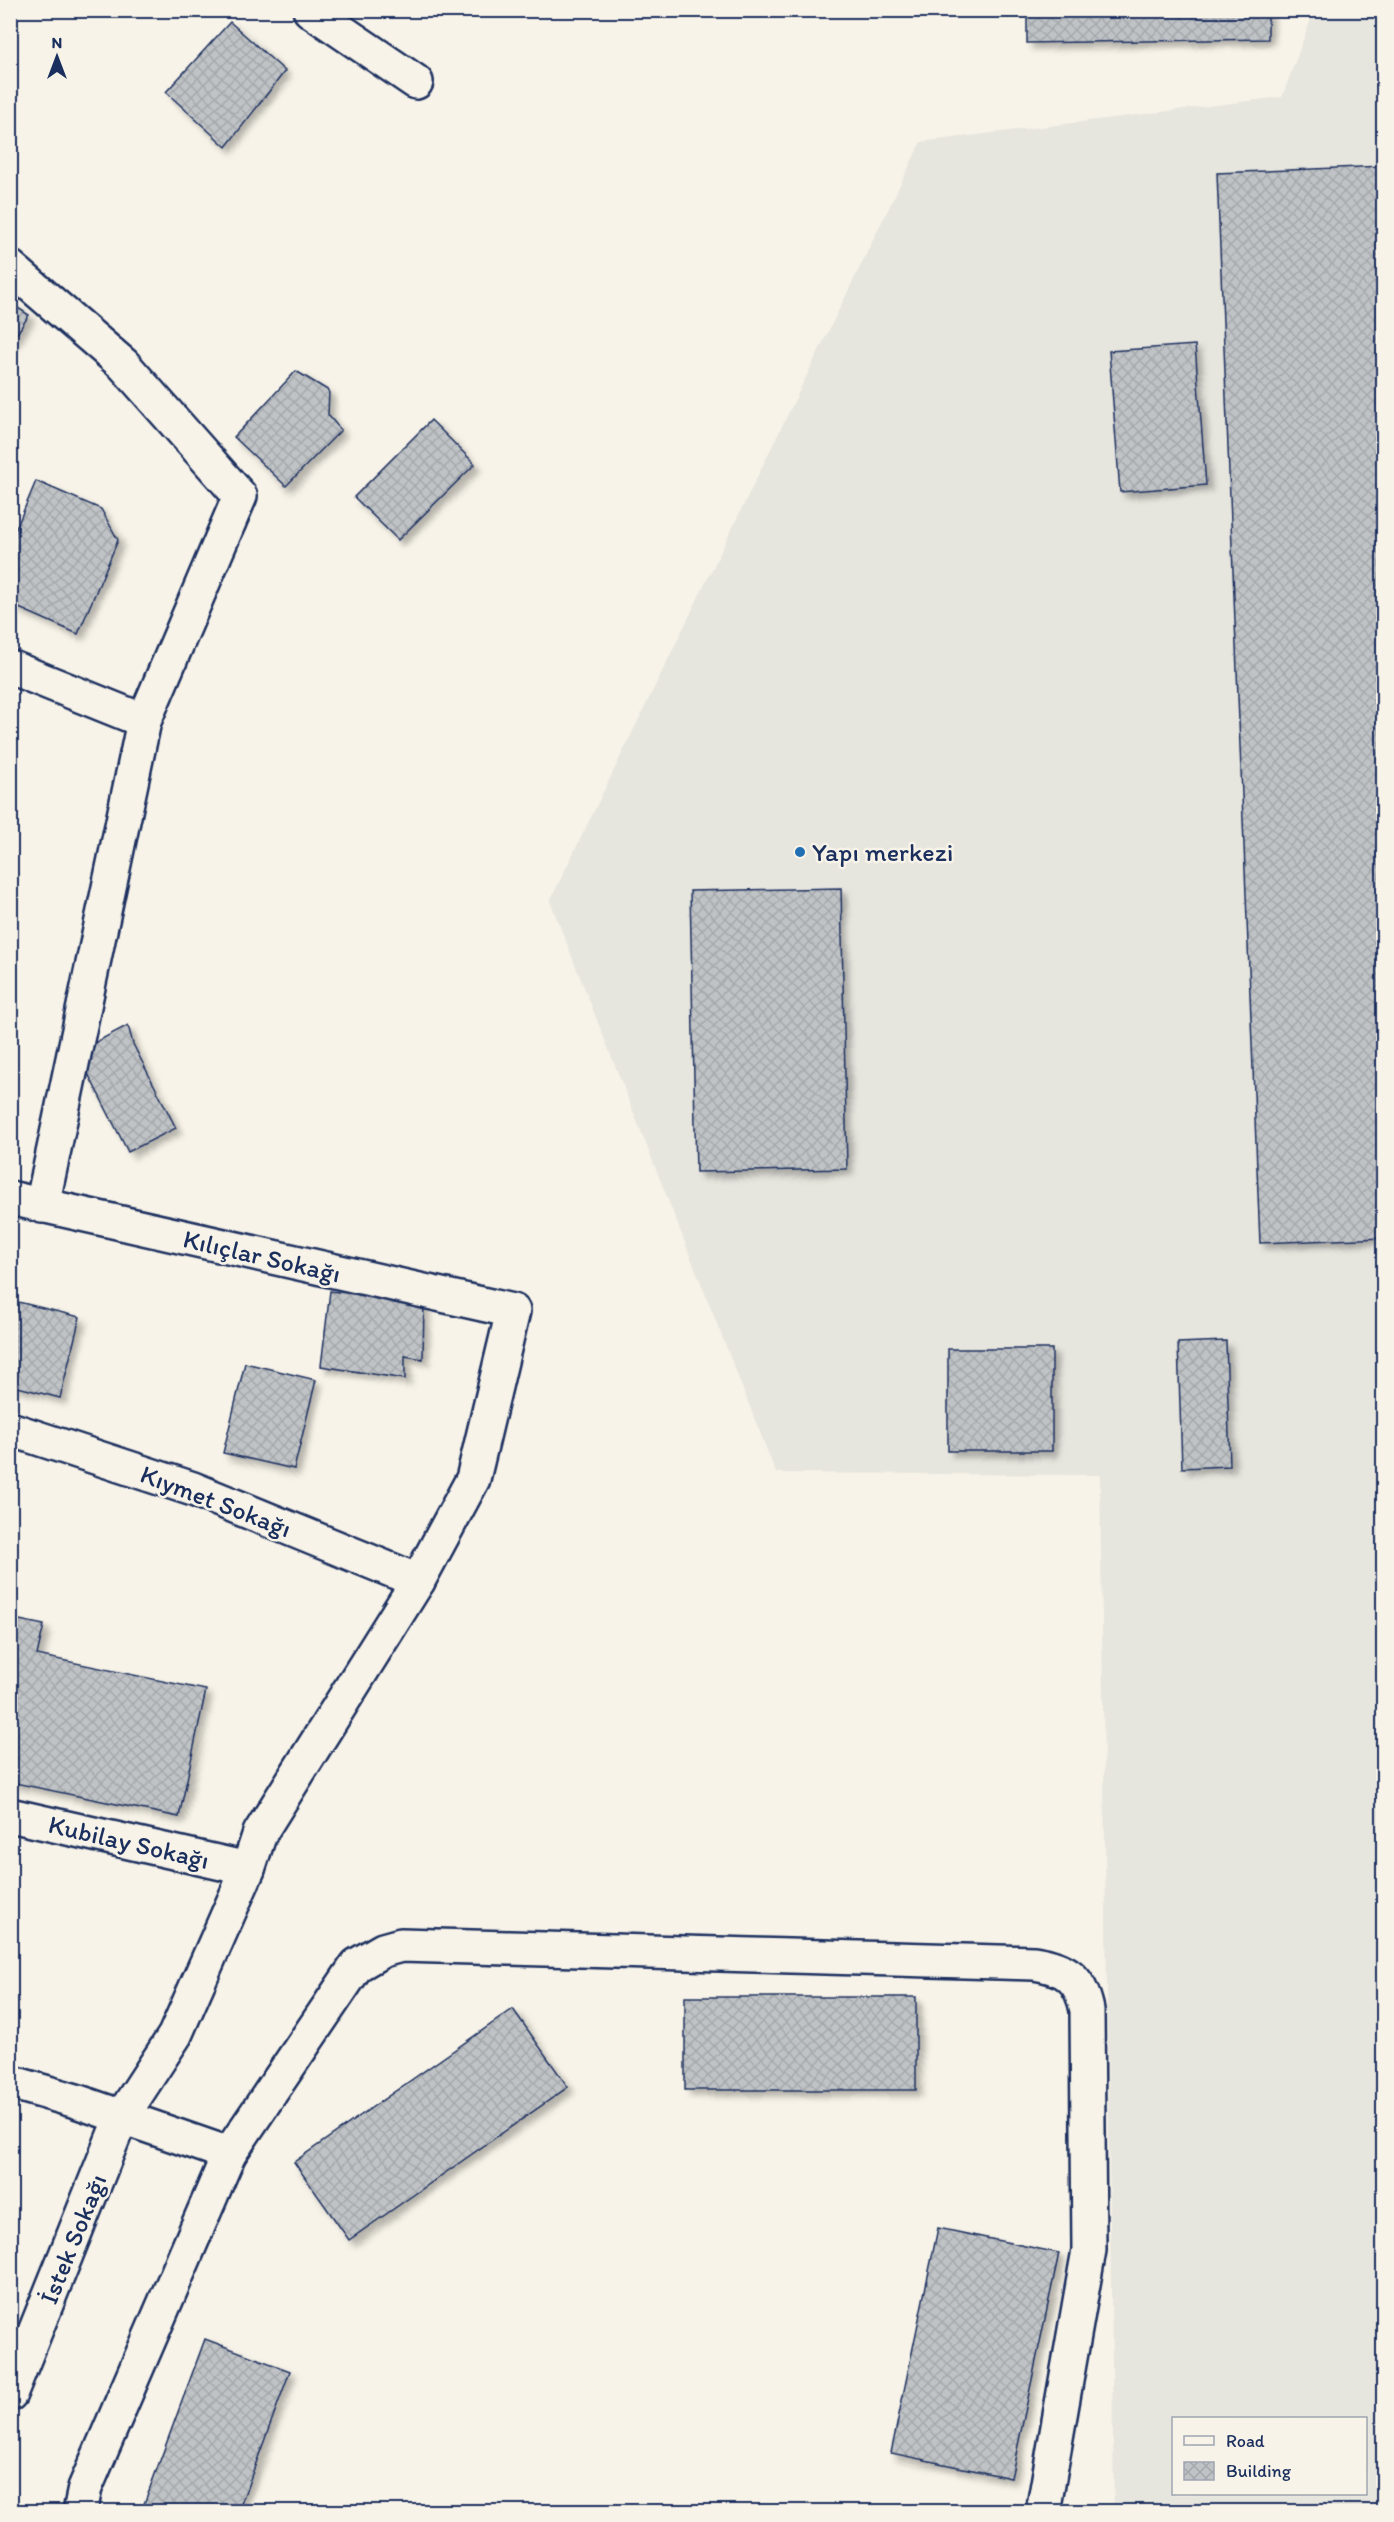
<svg xmlns="http://www.w3.org/2000/svg" width="1394" height="2522" viewBox="0 0 1394 2522" font-family="Itim,sans-serif">
  <style>
    .built { fill: #e6e5de; fill-rule: evenodd }
    .building { fill: url(#building-cross-hatch); stroke: #1b2f5e; stroke-width: 1.5; filter: url(#shadow) }
    .lines { fill: none; stroke-linecap: round; stroke-linejoin: round }
    .minor-casing { stroke: #1b2f5e; stroke-width: 38 }
    .minor { stroke: #f7f3e8; stroke-width: 33 }
    .poi-dot { fill: #1f6fb2; stroke: #f7f3e8; stroke-width: 2 }
    .labels { text-anchor: middle; dominant-baseline: central; stroke-width: 5; stroke-linejoin: round; paint-order: stroke }
    .poi-label { font-size: 26px; fill: #1b2f5e; stroke: #f7f3e8; text-anchor: start }
    .street-label { font-size: 26px; fill: #1b2f5e; stroke: #f7f3e8 }
  </style>
  <defs>
    <pattern id="building-cross-hatch" width="8" height="8" patternUnits="userSpaceOnUse" patternTransform="scale(1.5)"><rect width="8" height="8" fill="#c0c3c5"/><path d="M0 0l8 8M0 8l8-8" fill="none" stroke="#a4a8ac"/></pattern>
    <filter id="shadow"><feDropShadow dx="5.5" dy="5.5" stdDeviation="3" flood-color="#0004"/></filter>
  </defs>
  <rect width="100%" height="100%" fill="#f7f3e8"/>
  <filter id="ink" filterUnits="userSpaceOnUse"><feTurbulence type="fractalNoise" baseFrequency=".0167" numOctaves="2"/><feDisplacementMap in="SourceGraphic" scale="12" xChannelSelector="R" yChannelSelector="G"/><feConvolveMatrix kernelMatrix="1 2 1 2 8 2 1 2 1" color-interpolation-filters="sRGB"/></filter>
  <g filter="url(#ink)">
    <path class="built" d="M1314,11H1383V2511H1114L1100,1475L776,1473L550,901L921,142L1282,97ZM1174,2418H1366V2494H1174Z"/>
    <g class="building">
      <path d="M1027,10H1268V39L1027,43Z"/>
      <path d="M230,22L285,71L226,147L166,92Z"/>
      <path d="M1384,166V1238L1260,1243L1217,173Z"/>
      <path d="M10,303L29,315L10,345Z"/>
      <path d="M1195,345L1206,485L1120,492L1109,351Z"/>
      <path d="M296,371L329,391L328,415L341,430L286,486L234,437Z"/>
      <path d="M431,420L475,464L398,540L354,497Z"/>
      <path d="M36,481L101,509L118,540L78,634L10,604V543Z"/>
      <path d="M841,888L847,1169L696,1172L690,891Z"/>
      <path d="M128,1025L133,1044L176,1128L128,1152L77,1052Z"/>
      <path d="M330,1291L424,1303L423,1359L405,1356V1379L321,1366Z"/>
      <path d="M10,1300L80,1317L60,1398L10,1385Z"/>
      <path d="M1226,1341L1230,1466L1182,1468L1178,1343Z"/>
      <rect x="948" y="1349" width="104" height="102"/>
      <path d="M245,1363L316,1380L294,1469L223,1453Z"/>
      <path d="M10,1618L44,1625L37,1655L206,1690L179,1817L10,1782Z"/>
      <rect x="685" y="1997" width="231" height="93"/>
      <path d="M513,2009L568,2087L349,2240L294,2162Z"/>
      <path d="M938,2228L1059,2253L1011,2478L891,2453Z"/>
      <path d="M205,2339L290,2371L238,2512H141Z"/>
    </g>
    <g class="lines">
      <defs>
        <g id="minor">
          <path d="M310,10L416,82"/>
          <path d="M10,267L124,365L240,496L144,721L42,1206"/>
          <path d="M10,667L144,721"/>
          <path d="M10,1198L513,1311L473,1479L418,1581L260,1833L248,1869L175,2035L121,2118L10,2394"/>
          <path d="M10,1429L193,1489L418,1581"/>
          <path d="M10,1815L248,1869"/>
          <path d="M10,2082L76,2101L229,2154"/>
          <path d="M80,2512L85,2488L229,2154L357,1965L383,1950L401,1945L1034,1963C1066,1968 1080,1977 1087,2010L1089,2250L1043,2512"/>
        </g>
      </defs>
      <use href="#minor" class="minor-casing"/>
      <use href="#minor" class="minor"/>
    </g>
  </g>
  <circle class="poi-dot" cx="800" cy="852" r="6"/>
  <g class="labels">
    <g class="poi-label">
      <text x="812" y="852">Yapı merkezi</text>
    </g>
    <g class="street-label">
      <text transform="translate(262 1256) rotate(13)">Kılıçlar Sokağı</text>
      <text transform="translate(216 1501) rotate(21)">Kıymet Sokağı</text>
      <text transform="translate(129 1842) rotate(13)">Kubilay Sokağı</text>
      <text transform="translate(73 2239) rotate(-68)">İstek Sokağı</text>
    </g>
  </g>
  <rect width="1394" height="2522" fill="none" stroke="#f7f3e8" stroke-width="36"/>
  <rect x="18" y="18" width="1358" height="2486" fill="none" stroke="#1b2f5e" stroke-width="2" filter="url(#ink)"/>
  <rect x="1172" y="2417" width="195" height="78" fill="#f7f3e8" stroke="#9fa5b1" stroke-width="1.5"/>
  <rect x="1184" y="2436" width="30" height="9" fill="#f7f3e8" stroke="#9fa5b1" stroke-width="1.5"/>
  <text x="1226" y="2447" font-size="18" fill="#1b2f5e">Road</text>
  <rect x="1184" y="2462" width="30" height="18" fill="url(#building-cross-hatch)" stroke="#9fa5b1" stroke-width="1.5"/>
  <text x="1226" y="2477" font-size="18" fill="#1b2f5e">Building</text>
  <g transform="translate(57 57)" stroke="#f7f3e8" stroke-width="4.5" paint-order="stroke">
  <path d="M0-4.5L10 22L0 15L-10 22Z" fill="#1b2f5e"/>
  <text y="-9" font-size="16" font-weight="bold" text-anchor="middle" fill="#1b2f5e">N</text>
  </g>
</svg>
